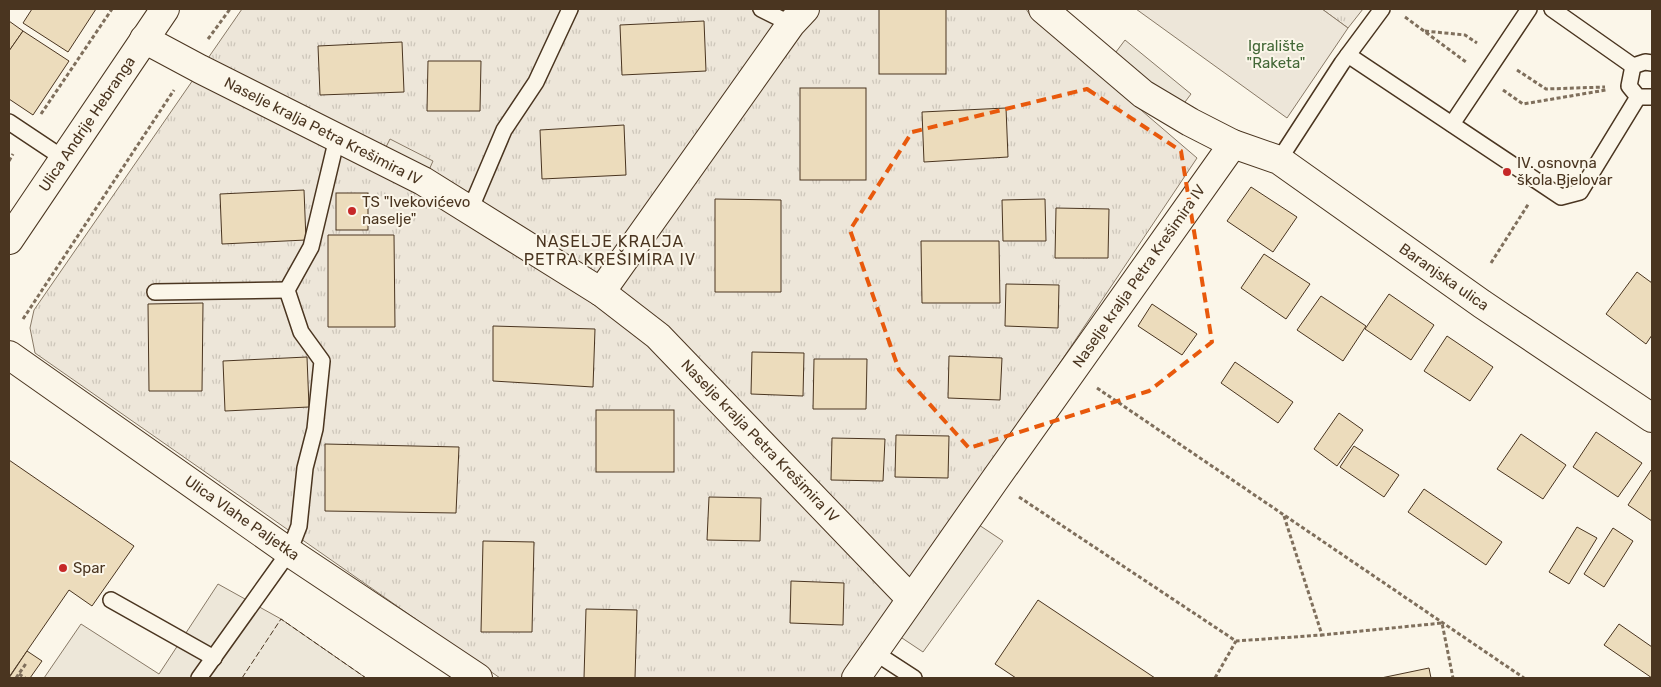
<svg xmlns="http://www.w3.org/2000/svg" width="1661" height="687" viewBox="0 0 1661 687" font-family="Rubik,sans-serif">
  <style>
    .grass { fill: url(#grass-tufts); stroke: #887966 }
    .park { fill: #ede6d9; stroke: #887966 }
    .parking { fill: #ede7d9; stroke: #887966 }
    .building { fill: #ecdcbc; stroke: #4a3520 }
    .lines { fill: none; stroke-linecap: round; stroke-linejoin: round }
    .service-casing { stroke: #4a3520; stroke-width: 18 }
    .minor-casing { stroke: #4a3520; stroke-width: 30 }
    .secondary-casing { stroke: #4a3520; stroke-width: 30 }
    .path { stroke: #7f6f5c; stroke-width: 3; stroke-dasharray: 4 2.5; stroke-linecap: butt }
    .service { stroke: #fbf6e9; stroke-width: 15 }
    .minor { stroke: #fbf6e9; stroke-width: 28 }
    .secondary { stroke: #fbf6e9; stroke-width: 28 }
    .fence { stroke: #4a3520; stroke-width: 1; stroke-dasharray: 6 2.5; stroke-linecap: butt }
    .marked { fill: none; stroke: #e8590c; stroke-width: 4; stroke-dasharray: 10 6; stroke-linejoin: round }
    .poi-dot { fill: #c62828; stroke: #fbf6e9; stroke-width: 2 }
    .labels { text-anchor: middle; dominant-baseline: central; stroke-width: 4; stroke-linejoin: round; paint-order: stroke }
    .park-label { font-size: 15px; fill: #436837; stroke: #fbf6e9 }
    .street-label { font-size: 15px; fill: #4a3520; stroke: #fbf6e9 }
    .poi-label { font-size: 15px; fill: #4a3520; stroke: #fbf6e9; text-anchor: start }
    .neighbourhood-label { font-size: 16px; letter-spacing: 1px; fill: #4a3520; stroke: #fbf6e9 }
  </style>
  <defs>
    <pattern id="grass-tufts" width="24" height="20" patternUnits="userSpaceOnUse" patternTransform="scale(1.25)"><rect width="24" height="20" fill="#ede6d9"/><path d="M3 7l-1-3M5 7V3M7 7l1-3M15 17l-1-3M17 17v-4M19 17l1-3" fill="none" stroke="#cdc6ba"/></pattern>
  </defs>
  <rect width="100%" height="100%" fill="#fbf6e9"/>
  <g class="grass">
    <path d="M242,9H1026L1030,15L1197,158L981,481L845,678H500L35,353L30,328L34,310Z"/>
    <path d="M1322,9H1363L1348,28Z"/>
  </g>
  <path class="park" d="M1136,9H1322L1348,28L1287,118Z"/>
  <g class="parking">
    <path d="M1125,40L1191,94L1176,114L1107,64Z"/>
    <path d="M390,139L433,161L425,179L381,157Z"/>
    <path d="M979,525L1003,541L923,652L899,636Z"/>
    <path d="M218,584L281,619L366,678H44L81,624L159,674Z"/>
  </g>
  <g class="building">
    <path d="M32,9H96L68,52L23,23Z"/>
    <rect x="879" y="9" width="67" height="65"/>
    <path d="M9,21L23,31L9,51Z"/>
    <path d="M704,21L706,71L622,75L620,25Z"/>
    <path d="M23,31L69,61L33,115L9,99V51Z"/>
    <path d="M402,42L404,92L320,95L318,46Z"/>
    <path d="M428,61H481L480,111H427Z"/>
    <rect x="800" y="88" width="66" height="92"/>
    <path d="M1006,108L1008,157L924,162L922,112Z"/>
    <path d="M624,125L626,175L542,179L540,130Z"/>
    <path d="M1251,187L1297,217L1273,252L1227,221Z"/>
    <path d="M304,190L306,240L222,244L220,194Z"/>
    <rect x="336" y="193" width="32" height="37"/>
    <path d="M715,199L781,200V292H715Z"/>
    <path d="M1045,199L1046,241H1003L1002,200Z"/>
    <path d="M1056,208L1109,209L1108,258H1055Z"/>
    <path d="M328,235H394L395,327H328Z"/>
    <path d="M921,241H999L1000,303H922Z"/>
    <path d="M1264,254L1310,284L1286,319L1241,288Z"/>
    <path d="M1637,272L1652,283V335L1646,344L1606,314Z"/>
    <path d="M1006,284L1059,285L1058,328L1005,326Z"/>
    <path d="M1389,294L1434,325L1411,360L1365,329Z"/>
    <path d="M1321,296L1366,326L1343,361L1297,330Z"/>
    <path d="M203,303L202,391H149L148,304Z"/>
    <path d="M1152,304L1197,334L1182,355L1138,326Z"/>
    <path d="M493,326L595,329L593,387L493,381Z"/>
    <path d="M1447,336L1493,367L1470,401L1424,371Z"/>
    <path d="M752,352L804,353L803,396L751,394Z"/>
    <path d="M949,356L1002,358L1000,400L948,398Z"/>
    <path d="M307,357L309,407L225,411L223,361Z"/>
    <path d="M814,359H867L866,409H813Z"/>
    <path d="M1235,362L1293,402L1278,423L1221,383Z"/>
    <rect x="596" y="410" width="78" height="62"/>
    <path d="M1339,413L1363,430L1337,466L1314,449Z"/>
    <path d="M1596,432L1642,463L1618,497L1573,467Z"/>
    <path d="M1521,434L1566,465L1543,499L1497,469Z"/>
    <path d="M896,435L949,436L948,478L895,477Z"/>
    <path d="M832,438L885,439L883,481L831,480Z"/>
    <path d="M325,444L459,447L456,513L325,511Z"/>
    <path d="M1354,446L1399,475L1384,497L1340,467Z"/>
    <path d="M9,460L134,546L92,606L69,590L9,677Z"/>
    <path d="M1651,470H1652V521L1628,505Z"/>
    <path d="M1424,489L1502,542L1486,565L1408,512Z"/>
    <path d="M709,497L761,498L760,541L707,540Z"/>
    <path d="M1577,527L1597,538L1569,584L1549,572Z"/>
    <path d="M1613,528L1633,541L1604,587L1584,574Z"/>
    <path d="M483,541L534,542L532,632H481Z"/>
    <path d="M791,581L844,583L843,625L790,623Z"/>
    <path d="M1038,600L1155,678H1016L995,664Z"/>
    <path d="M586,609L637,610L635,678H584Z"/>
    <path d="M1619,624L1652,647V678L1604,645Z"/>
    <path d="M27,651L42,661L30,678H9Z"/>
    <path d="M1429,668L1431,678H1381Z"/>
  </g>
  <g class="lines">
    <defs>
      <g id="service">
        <path d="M761,9L791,24"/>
        <path d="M1552,9L1633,66"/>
        <path d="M1348,55L1561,197L1580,192L1638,97"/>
        <path d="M1633,66L1629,86L1638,97H1652"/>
        <path d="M1633,66L1645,62L1652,63"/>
        <path d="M9,122L63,158"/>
        <path d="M1452,124L1529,9"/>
        <path d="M1279,160L1342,63L1382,9"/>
        <path d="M470,210L504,130L536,82L570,9"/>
        <path d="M155,292L287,290"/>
        <path d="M111,600L214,658"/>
        <path d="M874,652L914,678"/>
        <path d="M199,678L289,552L299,526L305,468L315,429L322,361L301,332L287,290L311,247L337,138"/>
      </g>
      <g id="minor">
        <path d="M1043,9L1143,94L1190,122L1233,144L1279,160L1482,304L1652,418"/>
        <path d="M144,39L200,69L423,181L601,292L658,336L911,599"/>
        <path d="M601,292L791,24L805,9"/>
        <path d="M9,355L289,552L478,678"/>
        <path d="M856,678L994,481L1233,144"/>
      </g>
      <path id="secondary" d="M9,240L165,9"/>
    </defs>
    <use href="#service" class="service-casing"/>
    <use href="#minor" class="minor-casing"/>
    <use href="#secondary" class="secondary-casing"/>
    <g class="path">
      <path d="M1405,17L1466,62"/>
      <path d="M1425,31L1465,35L1477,43"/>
      <path d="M208,39L230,9"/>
      <path d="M1517,70L1546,89L1605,87"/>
      <path d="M1503,90L1523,104L1606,90"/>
      <path d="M41,114L112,9"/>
      <path d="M9,161L13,154"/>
      <path d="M1491,263L1529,203"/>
      <path d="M23,319L174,90"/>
      <path d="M1097,388L1524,678"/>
      <path d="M1019,497L1236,641L1322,635"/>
      <path d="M1284,516L1322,635L1442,623L1453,678"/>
      <path d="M19,674L25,678"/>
      <path d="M16,678L27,662"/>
      <path d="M1215,678L1236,641"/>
    </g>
    <use href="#service" class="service"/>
    <use href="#minor" class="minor"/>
    <use href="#secondary" class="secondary"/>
    <path class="fence" d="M242,678L281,619L366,678"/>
  </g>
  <path class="marked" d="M1087,89L1181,151L1212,342L1149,391L969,448L899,370L850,230L912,132Z"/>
  <g class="poi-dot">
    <circle cx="1507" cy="172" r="5"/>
    <circle cx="352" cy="211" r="5"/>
    <circle cx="63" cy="568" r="5"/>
  </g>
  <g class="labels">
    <g class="park-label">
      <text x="1276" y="46">Igralište<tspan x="1276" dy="17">"Raketa"</tspan></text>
    </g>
    <g class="street-label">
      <text transform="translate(87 124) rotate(-56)">Ulica Andrije Hebranga</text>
      <text transform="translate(323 131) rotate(27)">Naselje kralja Petra Krešimira IV</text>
      <text transform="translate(1139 276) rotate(-55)">Naselje kralja Petra Krešimira IV</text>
      <text transform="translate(1444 277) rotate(35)">Baranjska ulica</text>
      <text transform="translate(760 441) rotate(46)">Naselje kralja Petra Krešimira IV</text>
      <text transform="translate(242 518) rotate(35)">Ulica Vlahe Paljetka</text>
    </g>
    <g class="poi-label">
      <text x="1517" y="163">IV. osnovna<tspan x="1517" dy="17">škola Bjelovar</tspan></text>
      <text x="362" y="202">TS "Ivekovićevo<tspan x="362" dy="17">naselje"</tspan></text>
      <text x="73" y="568">Spar</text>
    </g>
    <g class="neighbourhood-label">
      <text x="610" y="241">NASELJE KRALJA<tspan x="610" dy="18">PETRA KREŠIMIRA IV</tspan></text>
    </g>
  </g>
  <rect width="1661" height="687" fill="none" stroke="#4a3520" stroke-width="20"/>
</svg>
